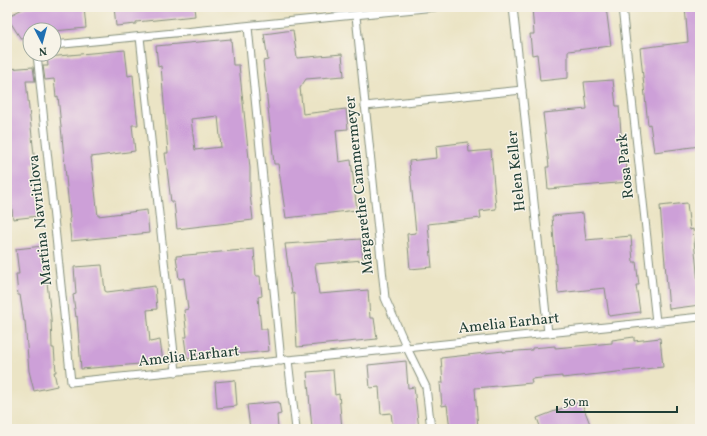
<svg xmlns="http://www.w3.org/2000/svg" width="707" height="436" viewBox="0 0 707 436" font-family="Vollkorn,serif">
  <style>
    .building { fill: #cda0d8; fill-rule: evenodd }
    .lines { fill: none; stroke-linecap: round; stroke-linejoin: round }
    .service-casing { stroke: #85907c; stroke-width: 9 }
    .service { stroke: #fff; stroke-width: 7 }
    .labels { text-anchor: middle; dominant-baseline: central; stroke-width: 3; stroke-linejoin: round; paint-order: stroke }
    .street-label { font-size: 15px; fill: #1f3d34; stroke: #f7f3e8 }
  </style>
  <rect width="100%" height="100%" fill="#f7f3e8"/>
  <filter id="ink" filterUnits="userSpaceOnUse"><feTurbulence type="fractalNoise" baseFrequency=".025" numOctaves="2"/><feDisplacementMap in="SourceGraphic" scale="8" xChannelSelector="R" yChannelSelector="G"/><feConvolveMatrix kernelMatrix="1 2 1 2 8 2 1 2 1" color-interpolation-filters="sRGB"/></filter>
  <filter id="wash" filterUnits="userSpaceOnUse"><feTurbulence type="fractalNoise" baseFrequency=".012" numOctaves="4" result="noise"/><feDisplacementMap in="SourceGraphic" scale="16" xChannelSelector="R" yChannelSelector="G"/><feGaussianBlur stdDeviation="0.9" result="paint"/><feColorMatrix in="noise" values="0 0 0 0 0 0 0 0 0 0 0 0 0 0 0 0 0 1.4 0 .05"/><feComposite in="paint" operator="in"/></filter>
  <g filter="url(#wash)">
    <rect width="100%" height="100%" fill="#ebe4c5"/>
    <g id="blocks">
      <g class="building">
        <path d="M26,7H84L86,28L54,31L30,30V38L21,39L7,17Z"/>
        <path d="M114,7H194L195,16L136,22V24L116,26Z"/>
        <path d="M532,7H606L611,46L568,51V78L540,81L537,54L532,55L530,34H534Z"/>
        <path d="M685,7H700V146L654,152L650,124L648,125L640,48L688,42Z"/>
        <path d="M293,30L297,58L342,54L344,76L306,79L300,88L303,114L346,109L348,129L336,130L339,162L351,160L357,210L286,218L278,164H274L263,61L268,60L264,34Z"/>
        <path d="M231,39L233,65H239L250,168V194L253,220L177,229L174,202H171L165,153H168L161,66L158,67L156,46ZM218,116L221,147L195,150L191,119Z"/>
        <path d="M125,50L128,76L133,75L135,98L138,125H132L135,151L91,157L98,216L147,210L149,233L71,241L69,219L70,218L58,96L56,97L54,79L45,80L43,66H48L47,57Z"/>
        <path d="M33,67L35,81H26L35,164H32L39,216L13,219L7,164V69Z"/>
        <path d="M613,80L616,106H619L623,160H626L628,182L548,189L546,167H549L543,113L587,109L584,82Z"/>
        <path d="M468,142L469,152L491,150L496,209L480,211L481,218L428,224L432,267L410,269L407,234L416,233L409,161L437,158L436,146Z"/>
        <path d="M687,203L690,230L693,229L700,305L669,309L660,206Z"/>
        <path d="M583,213L586,240L631,236L633,262H636L639,285H636L640,312L609,316L605,288L558,293L552,216Z"/>
        <path d="M361,239L363,260L315,264L319,294L368,290L370,318H374L377,339L297,347L294,293L292,294L285,244Z"/>
        <path d="M43,246L51,318L52,348H54L56,372H54L57,386L34,391L29,371L25,321H24L20,295H18L16,274H19L16,249Z"/>
        <path d="M254,249L256,276H260L262,296L258,297L261,329H267L269,351L187,359L184,337H187L184,310L188,309L184,278L179,279L176,256Z"/>
        <path d="M102,265L105,291L107,292L155,286L157,309L147,310L150,342L160,340L163,362L81,369L77,316L76,317L73,295L76,294L74,267Z"/>
        <path d="M634,337V341L660,338L663,367L562,378V376L531,379L532,383L475,388L478,429H450L447,405L442,406L440,383H443L441,358L503,351V352L532,350V348L555,346V348L612,343V340Z"/>
        <path d="M406,361L408,388L414,387L419,429H393L391,413L381,414L379,387L370,388L368,365Z"/>
        <path d="M333,370L335,395L339,394L342,429H312L307,372Z"/>
        <path d="M235,380L237,406L217,408L215,382Z"/>
        <path d="M581,401L592,429H541L537,418Z"/>
        <path d="M279,402L281,414L277,415L278,429H250L247,405Z"/>
      </g>
    </g>
  </g>
  <g filter="url(#ink)">
    <use href="#blocks" fill-opacity="0" stroke="#85907c" stroke-width="1"/>
    <g class="lines">
      <defs>
        <g id="service">
          <path d="M513,7L548,333"/>
          <path d="M622,7L656,322"/>
          <path d="M248,27L281,361"/>
          <path d="M140,37L176,372"/>
          <path d="M54,45L435,7"/>
          <path d="M37,54L71,382L288,360L296,429"/>
          <path d="M365,106L522,90"/>
          <path d="M288,360L407,348L385,298L356,16"/>
          <path d="M431,429L426,387L407,348L700,317"/>
        </g>
      </defs>
      <use href="#service" class="service-casing"/>
      <use href="#service" class="service"/>
    </g>
  </g>
  <g class="labels">
    <g class="street-label">
      <text transform="translate(626 166) rotate(-96)">Rosa Park</text>
      <text transform="translate(517 171) rotate(-96)">Helen Keller</text>
      <text transform="translate(360 185) rotate(-96)">Margarethe Cammermeyer</text>
      <text transform="translate(41 220) rotate(-96)">Martina Navritilova</text>
      <text transform="translate(509 324) rotate(-6)">Amelia Earhart</text>
      <text transform="translate(189 357) rotate(-6)">Amelia Earhart</text>
    </g>
  </g>
  <rect width="707" height="436" fill="none" stroke="#f7f3e8" stroke-width="24"/>
  <g transform="translate(42 42) rotate(174)"><circle r="19" fill="#f7f3e8" stroke="#a1aaa0"/>
  <path d="M0-3L7 15L0 10L-7 15Z" fill="#1f6fb2"/>
  <text y="-6" font-size="11" font-weight="bold" text-anchor="middle" fill="#1f3d34">N</text>
  </g>
  <path d="M557 406v6h120v-6" fill="none" stroke="#1f3d34" stroke-width="2"/>
  <text x="563" y="406" font-size="12" fill="#1f3d34" stroke="#f7f3e8" stroke-width="3" paint-order="stroke">50 m</text>
</svg>
